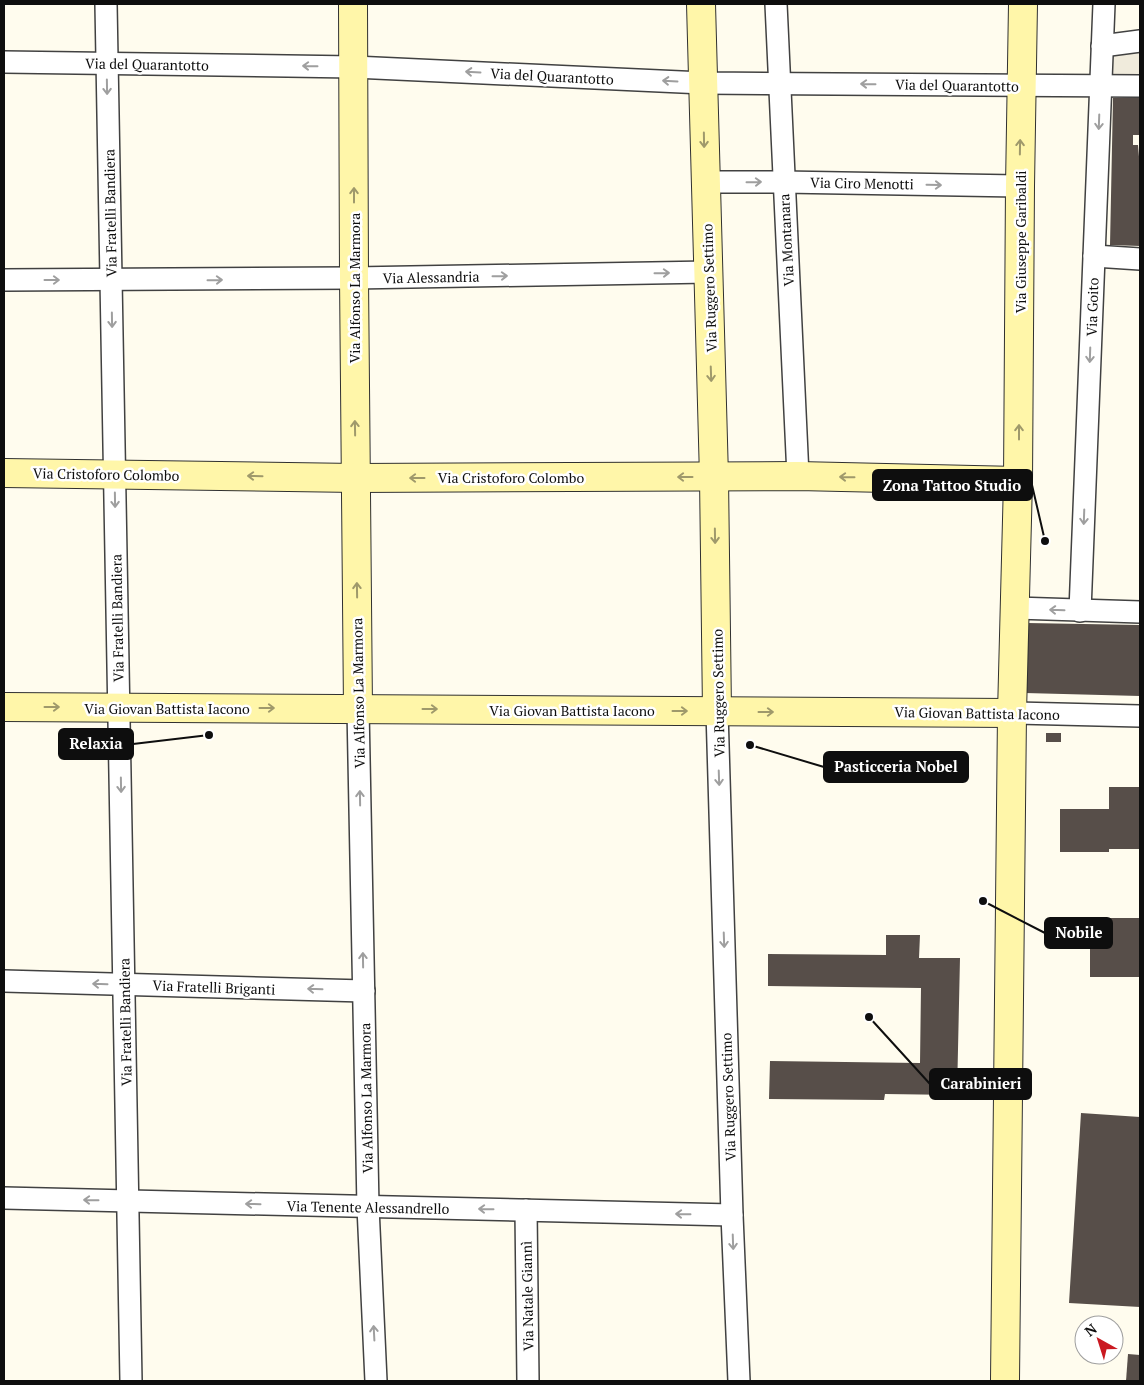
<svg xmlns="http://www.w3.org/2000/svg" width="1144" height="1385" viewBox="0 0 1144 1385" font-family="'PT Serif',serif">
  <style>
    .plaza { fill: #f0ebdc }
    .building { fill: #574e49 }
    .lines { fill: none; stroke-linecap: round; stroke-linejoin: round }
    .street-casing { stroke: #414141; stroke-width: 24 }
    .secondary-casing { stroke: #303030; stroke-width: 30 }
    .street { stroke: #fff; stroke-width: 21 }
    .secondary { stroke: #fff6a9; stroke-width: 28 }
    .oneway { stroke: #9f9f9f }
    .oneway2 { stroke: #9f996b }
    .labels { text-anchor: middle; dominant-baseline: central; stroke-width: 5; stroke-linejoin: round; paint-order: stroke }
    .street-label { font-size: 14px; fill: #0e0e0e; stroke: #fff }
    .leader { fill: none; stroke: #0e0e0e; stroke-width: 2 }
    .callout-dot { fill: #0e0e0e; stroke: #fff; stroke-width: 2 }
    .callout { fill: #0e0e0e; stroke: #0e0e0e; stroke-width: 2 }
    .callout-label { font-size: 15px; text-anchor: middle; font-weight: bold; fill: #fff }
  </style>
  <rect width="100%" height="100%" fill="#fffcee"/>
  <path class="plaza" d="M1140,41V96L1100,95L1102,46Z"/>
  <g class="building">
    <path d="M1140,97V135H1133V145H1138L1140,168V246L1110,245L1113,98Z"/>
    <path d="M1027,623L1140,625V696L1025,693Z"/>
    <rect x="1046" y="733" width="15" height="9"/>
    <path d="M1109,787H1140V849H1109V852H1060V809H1109Z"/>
    <rect x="1090" y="918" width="50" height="59"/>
    <path d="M886,935H920L919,958H960L957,1095L885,1094L884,1100L769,1099L770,1061L920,1063L921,988L768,986V954L886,955Z"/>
    <path d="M1081,1113L1140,1117V1307L1069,1303Z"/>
    <path d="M1128,1354L1140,1355V1381H1126Z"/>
  </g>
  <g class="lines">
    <defs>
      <g id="street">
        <path d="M106,4L131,1381"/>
        <path d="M776,4L798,476"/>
        <path d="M1102,46L1140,41"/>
        <path d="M4,62L354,67L703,83L1140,86"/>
        <path d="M705,182H783L1020,186"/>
        <path d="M1094,256L1140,259"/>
        <path d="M4,280L354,278L709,272"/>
        <path d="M1015,608L1140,612"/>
        <path d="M1080,611L1104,4"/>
        <path d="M358,709L368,1207L376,1381"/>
        <path d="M717,711L732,1215L739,1381"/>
        <path d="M1012,713L1140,716"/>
        <path d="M4,981L364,991"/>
        <path d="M4,1198L732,1215"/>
        <path d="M526,1210L528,1381"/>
      </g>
      <g id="secondary">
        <path d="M353,4L354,278L358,709"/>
        <path d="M701,4L714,477L717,711"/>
        <path d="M4,473L356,478L798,476L1018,481"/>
        <path d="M4,707L1012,713"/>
        <path d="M1005,1381L1012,713L1018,481L1020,186L1023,4"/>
      </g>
    </defs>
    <use href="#street" class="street-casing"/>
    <use href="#secondary" class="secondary-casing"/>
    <use href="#street" class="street"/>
    <use href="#secondary" class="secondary"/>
  </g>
  <defs><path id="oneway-shaft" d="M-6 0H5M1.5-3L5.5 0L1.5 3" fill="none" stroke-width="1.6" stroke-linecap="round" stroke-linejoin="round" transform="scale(1.25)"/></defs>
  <g class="oneway">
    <use href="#oneway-shaft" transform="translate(310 66) rotate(-179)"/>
    <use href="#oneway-shaft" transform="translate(473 72) rotate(-177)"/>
    <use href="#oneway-shaft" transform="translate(670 81) rotate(-177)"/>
    <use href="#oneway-shaft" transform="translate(868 84) rotate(-179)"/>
    <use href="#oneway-shaft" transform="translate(107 87) rotate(89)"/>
    <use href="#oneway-shaft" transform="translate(1099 122) rotate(92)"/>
    <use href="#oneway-shaft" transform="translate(754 182) rotate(-1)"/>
    <use href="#oneway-shaft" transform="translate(934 185) rotate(1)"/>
    <use href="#oneway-shaft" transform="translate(662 273) rotate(-1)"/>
    <use href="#oneway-shaft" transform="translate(500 276) rotate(-1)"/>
    <use href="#oneway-shaft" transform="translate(52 280)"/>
    <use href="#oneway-shaft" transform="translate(215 280) rotate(-1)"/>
    <use href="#oneway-shaft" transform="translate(112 320) rotate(89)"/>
    <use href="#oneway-shaft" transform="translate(1090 355) rotate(92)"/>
    <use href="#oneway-shaft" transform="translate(115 500) rotate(89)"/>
    <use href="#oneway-shaft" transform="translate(1084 517) rotate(92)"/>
    <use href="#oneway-shaft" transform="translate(1057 610) rotate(-178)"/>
    <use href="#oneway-shaft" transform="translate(719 778) rotate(88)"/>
    <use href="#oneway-shaft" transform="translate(121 785) rotate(89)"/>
    <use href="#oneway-shaft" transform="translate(360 798) rotate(-91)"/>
    <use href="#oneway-shaft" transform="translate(724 940) rotate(88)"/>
    <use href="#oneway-shaft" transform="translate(363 960) rotate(-91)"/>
    <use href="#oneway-shaft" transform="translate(100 984) rotate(-178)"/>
    <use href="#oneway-shaft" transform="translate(315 989) rotate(-178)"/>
    <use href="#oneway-shaft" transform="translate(91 1200) rotate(-179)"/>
    <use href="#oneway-shaft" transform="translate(253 1204) rotate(-179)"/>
    <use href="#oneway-shaft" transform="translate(486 1209) rotate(-179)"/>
    <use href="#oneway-shaft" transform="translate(683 1214) rotate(-179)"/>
    <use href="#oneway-shaft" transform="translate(733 1242) rotate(88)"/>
    <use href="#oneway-shaft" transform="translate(374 1333) rotate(-93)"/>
  </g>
  <g class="oneway2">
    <use href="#oneway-shaft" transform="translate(704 140) rotate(89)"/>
    <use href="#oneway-shaft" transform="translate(1020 147) rotate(-89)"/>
    <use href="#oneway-shaft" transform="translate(354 195) rotate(-90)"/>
    <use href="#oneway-shaft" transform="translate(711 374) rotate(88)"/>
    <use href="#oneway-shaft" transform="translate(355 428) rotate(-91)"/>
    <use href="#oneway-shaft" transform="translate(1019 432) rotate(-90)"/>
    <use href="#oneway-shaft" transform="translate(255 476) rotate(-179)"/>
    <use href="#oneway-shaft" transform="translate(685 477) rotate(180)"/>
    <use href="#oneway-shaft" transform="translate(847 477) rotate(-179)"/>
    <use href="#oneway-shaft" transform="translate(417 478) rotate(180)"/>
    <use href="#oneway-shaft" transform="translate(715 536) rotate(89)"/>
    <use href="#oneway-shaft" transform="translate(357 590) rotate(-91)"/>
    <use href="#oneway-shaft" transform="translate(52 707)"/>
    <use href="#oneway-shaft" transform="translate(267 708)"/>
    <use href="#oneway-shaft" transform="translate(430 709)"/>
    <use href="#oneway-shaft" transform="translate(680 711)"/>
    <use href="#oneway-shaft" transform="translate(766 712)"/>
  </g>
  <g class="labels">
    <g class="street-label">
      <text transform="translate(147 64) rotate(1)">Via del Quarantotto</text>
      <text transform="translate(552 76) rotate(3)">Via del Quarantotto</text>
      <text transform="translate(957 85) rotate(1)">Via del Quarantotto</text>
      <text transform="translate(862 183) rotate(1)">Via Ciro Menotti</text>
      <text transform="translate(110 213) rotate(-91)">Via Fratelli Bandiera</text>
      <text transform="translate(786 240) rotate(-93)">Via Montanara</text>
      <text transform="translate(1020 242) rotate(-90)">Via Giuseppe Garibaldi</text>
      <text transform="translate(431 277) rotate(-1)">Via Alessandria</text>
      <text transform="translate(354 288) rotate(-90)">Via Alfonso La Marmora</text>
      <text transform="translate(709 288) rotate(-92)">Via Ruggero Settimo</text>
      <text transform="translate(1092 307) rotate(-88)">Via Goito</text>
      <text transform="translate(106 474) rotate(1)">Via Cristoforo Colombo</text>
      <text x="511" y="477">Via Cristoforo Colombo</text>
      <text transform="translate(117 618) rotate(-91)">Via Fratelli Bandiera</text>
      <text transform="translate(358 693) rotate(-91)">Via Alfonso La Marmora</text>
      <text transform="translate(718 693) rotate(-91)">Via Ruggero Settimo</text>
      <text x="167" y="708">Via Giovan Battista Iacono</text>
      <text x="572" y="710">Via Giovan Battista Iacono</text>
      <text transform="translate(977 713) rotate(1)">Via Giovan Battista Iacono</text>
      <text transform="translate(214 987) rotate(2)">Via Fratelli Briganti</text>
      <text transform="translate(125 1022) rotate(-91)">Via Fratelli Bandiera</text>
      <text transform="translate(728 1097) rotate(-92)">Via Ruggero Settimo</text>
      <text transform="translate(366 1098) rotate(-91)">Via Alfonso La Marmora</text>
      <text transform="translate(368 1207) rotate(1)">Via Tenente Alessandrello</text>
      <text transform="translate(527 1296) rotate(-91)">Via Natale Giannì</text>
    </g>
  </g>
  <path class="leader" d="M1045 541L1032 485M209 735L133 744M750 745L824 767M983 901L1045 933M869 1017L930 1084"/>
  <g class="callout-dot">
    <circle cx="1045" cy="541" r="5"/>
    <circle cx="209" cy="735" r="5"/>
    <circle cx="750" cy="745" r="5"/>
    <circle cx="983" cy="901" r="5"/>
    <circle cx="869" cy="1017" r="5"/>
  </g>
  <g class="callout">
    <rect x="873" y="470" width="159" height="30" rx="5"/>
    <rect x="59" y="729" width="74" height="30" rx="5"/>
    <rect x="824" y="752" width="144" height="30" rx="5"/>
    <rect x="1045" y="918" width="67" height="30" rx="5"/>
    <rect x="930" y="1069" width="101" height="30" rx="5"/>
  </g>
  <g class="callout-label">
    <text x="952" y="491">Zona Tattoo Studio</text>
    <text x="96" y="749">Relaxia</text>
    <text x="896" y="772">Pasticceria Nobel</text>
    <text x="1079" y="938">Nobile</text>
    <text x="981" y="1089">Carabinieri</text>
  </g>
  <rect width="1144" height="1385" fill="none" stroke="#0e0e0e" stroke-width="10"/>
  <g transform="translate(1099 1340) rotate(321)"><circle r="24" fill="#ffffff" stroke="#9f9f9f"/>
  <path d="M0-4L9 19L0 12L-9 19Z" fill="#ca1921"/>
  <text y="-8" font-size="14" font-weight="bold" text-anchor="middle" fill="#0e0e0e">N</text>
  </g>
</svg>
